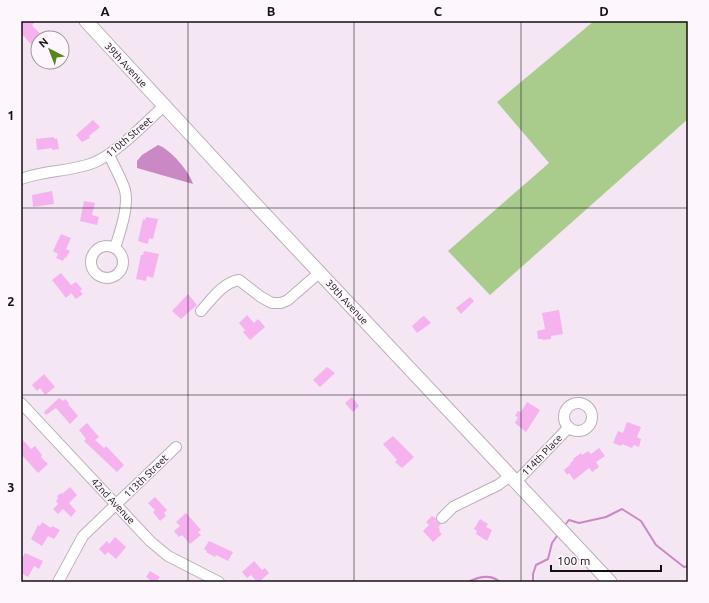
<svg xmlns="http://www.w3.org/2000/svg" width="709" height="603" viewBox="0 0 709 603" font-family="Ubuntu,sans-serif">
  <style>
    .green { fill: #a9cc8c }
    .water { fill: #ca88c4 }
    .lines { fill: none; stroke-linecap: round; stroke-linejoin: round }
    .stream { stroke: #ca88c4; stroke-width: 2 }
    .building { fill: #f6b1ef }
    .minor-casing { stroke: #bcafba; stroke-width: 12 }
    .major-casing { stroke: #bcafba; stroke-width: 15 }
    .minor { stroke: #fff; stroke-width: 10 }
    .major { stroke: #fff; stroke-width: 13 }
    .grid { fill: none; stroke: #130e12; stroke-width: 1; stroke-opacity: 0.55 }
    .labels { text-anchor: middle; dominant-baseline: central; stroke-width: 3; stroke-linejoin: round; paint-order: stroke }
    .street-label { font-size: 10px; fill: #130e12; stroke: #fef6fd }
    .neatline { fill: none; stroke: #130e12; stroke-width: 1.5 }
    .grid-label { font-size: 13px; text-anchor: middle; font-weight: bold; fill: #130e12 }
  </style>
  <rect width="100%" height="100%" fill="#f4e6f2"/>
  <path class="green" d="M594,21H688V119L490,295L448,251L549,163L497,102Z"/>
  <path class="water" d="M158,145C170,149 189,171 193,184L137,168V161L142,155Z"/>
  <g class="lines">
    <g class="stream">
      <path d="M565,525L569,520L579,523L606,517L622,509L641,521L656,545L684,567L688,566"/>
      <path d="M468,582C478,577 491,574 500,582"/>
      <path d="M533,582V574L536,565L548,559L552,543L557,536"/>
    </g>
  </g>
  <g class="building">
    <path d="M21,21H36L32,25L41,35L31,44L21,33Z"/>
    <path d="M93,120L100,127L89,136L90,138L82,142L76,135Z"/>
    <path d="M54,137V139L57,138L59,149L52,150V148L37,150L36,139Z"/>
    <path d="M52,191L54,204L33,207L32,195Z"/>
    <path d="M84,201L95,203L92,215L99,217L97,225L80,221Z"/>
    <path d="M146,217L158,219L153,239L149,238L148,244L138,241L143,219L145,220Z"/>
    <path d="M61,234L71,238L66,249L70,251L66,258L65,257L63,261L56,258L58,254L53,251Z"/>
    <path d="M144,251L159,254L153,278L147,276L146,281L136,279L141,255H143Z"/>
    <path d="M61,273L71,285L76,282L82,289L80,291L83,294L76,299L71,293L66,298L52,280Z"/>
    <path d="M188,294L197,305L181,319L172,311Z"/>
    <path d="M470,297L474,301L461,314L456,308Z"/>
    <path d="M559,310L563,334L551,336V339L543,340L542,339H538L537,331L545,329L542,313Z"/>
    <path d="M247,315L254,323L258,319L265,327L250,340L243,332L245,330L239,323Z"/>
    <path d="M424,316L431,323L417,333L412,326L422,317Z"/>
    <path d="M327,367L335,373L320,387L313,380Z"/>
    <path d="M44,374L55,387L45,395L40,388L37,391L32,385Z"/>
    <path d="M352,397L359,406L353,412L345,403Z"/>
    <path d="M59,398L63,401L65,399L69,403L68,404L78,416L70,424L56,408L46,415L44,412Z"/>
    <path d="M527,402L540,410L526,432L515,423L518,417L515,416L518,411L521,412Z"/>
    <path d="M627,422L641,427L637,437L641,439L639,447L634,445L632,448L622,444L621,446L613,443L618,431L623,433Z"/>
    <path d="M87,423L99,437L95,440L104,448L106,446L124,465L117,472L84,441L86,439L79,430Z"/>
    <path d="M393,436L414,457L402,468L395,462L397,460L383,444Z"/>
    <path d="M21,438L31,449L35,446L42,455L41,457L48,464L38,473L21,454Z"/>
    <path d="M599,448L605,456L596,462L599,467L592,472L589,468L574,480L569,473L567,475L564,470L571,464L570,463L574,460L573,459L581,453L582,455L588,451L591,454Z"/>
    <path d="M70,487L77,495L69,503L76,511L71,517L63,509L58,514L53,509L58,504L56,501L58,498L57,496L61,493L62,494Z"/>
    <path d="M155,497L167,510L164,513L166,516L160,521L153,512L155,510L148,503Z"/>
    <path d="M186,513L201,530L198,532L201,535L190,544L182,535L179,537L174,531L180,526L176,522Z"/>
    <path d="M432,516L436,518L437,522L441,524L438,527L440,530L439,531L442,534L433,542L423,531L429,525L426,522Z"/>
    <path d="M480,519L488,524L486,527L492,530L487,541L476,534L477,531L474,529Z"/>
    <path d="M42,522L51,528L52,526L60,530L54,539L48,536L42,546L31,539L38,525L40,526Z"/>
    <path d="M115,537L126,547L116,559L108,552L105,555L99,549L107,541L109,544Z"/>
    <path d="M209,541L233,552L228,561L216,555L215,557L206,552L207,551L204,549Z"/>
    <path d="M25,553L43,561L39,569L34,566L28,577L21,573V556L23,557Z"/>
    <path d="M254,561L262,570L265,568L269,573L259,582H257L251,575L247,578L242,572Z"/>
    <path d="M150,571L160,577L156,582H148L150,580L146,577Z"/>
  </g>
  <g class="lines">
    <defs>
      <g id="minor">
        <path d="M109,155C114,166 121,178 125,190C129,208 120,231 115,248"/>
        <path d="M21,179C44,170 69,172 93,163C116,154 144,124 164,106"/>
        <circle cx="107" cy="262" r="16"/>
        <path d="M201,311C212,299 222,283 239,280L261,297L272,303H281L288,300L319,273"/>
        <path d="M21,403L150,541L168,556L219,582"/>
        <circle cx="578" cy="417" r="14"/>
        <path d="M516,482L569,427"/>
        <path d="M442,518L453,507L498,485L510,476"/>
        <path d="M58,582L83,536L176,447"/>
      </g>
      <path id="major" d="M86,21L255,204L610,582"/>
    </defs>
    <use href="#minor" class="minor-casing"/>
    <use href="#major" class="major-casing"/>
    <use href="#minor" class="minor"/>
    <use href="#major" class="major"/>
  </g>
  <path class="grid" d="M188,21V582M354,21V582M521,21V582M21,208H688M21,395H688"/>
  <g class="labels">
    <g class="street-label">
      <text transform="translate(126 65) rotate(47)">39th Avenue</text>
      <text transform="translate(129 137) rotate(-40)">110th Street</text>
      <text transform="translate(347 302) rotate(47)">39th Avenue</text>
      <text transform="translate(542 455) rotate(-46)">114th Place</text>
      <text transform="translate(146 476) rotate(-44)">113th Street</text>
      <text transform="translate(113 501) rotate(47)">42nd Avenue</text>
    </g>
  </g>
  <rect width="709" height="603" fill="none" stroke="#fef6fd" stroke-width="44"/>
  <g transform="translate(50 50) rotate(318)"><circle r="19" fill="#fef6fd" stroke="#a0999f"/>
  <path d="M0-3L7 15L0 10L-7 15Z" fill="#56881c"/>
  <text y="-6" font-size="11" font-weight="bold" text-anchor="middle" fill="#130e12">N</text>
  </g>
  <path d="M551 565v6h110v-6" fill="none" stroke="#130e12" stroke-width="2"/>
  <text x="557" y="565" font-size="12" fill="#130e12" stroke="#fef6fd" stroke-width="3" paint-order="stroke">100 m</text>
  <rect x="22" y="22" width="665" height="559" class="neatline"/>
  <g class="grid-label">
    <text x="105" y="16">A</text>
    <text x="271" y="16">B</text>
    <text x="438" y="16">C</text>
    <text x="604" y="16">D</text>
    <text x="11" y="120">1</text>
    <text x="11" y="306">2</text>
    <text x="11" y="492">3</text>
  </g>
</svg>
